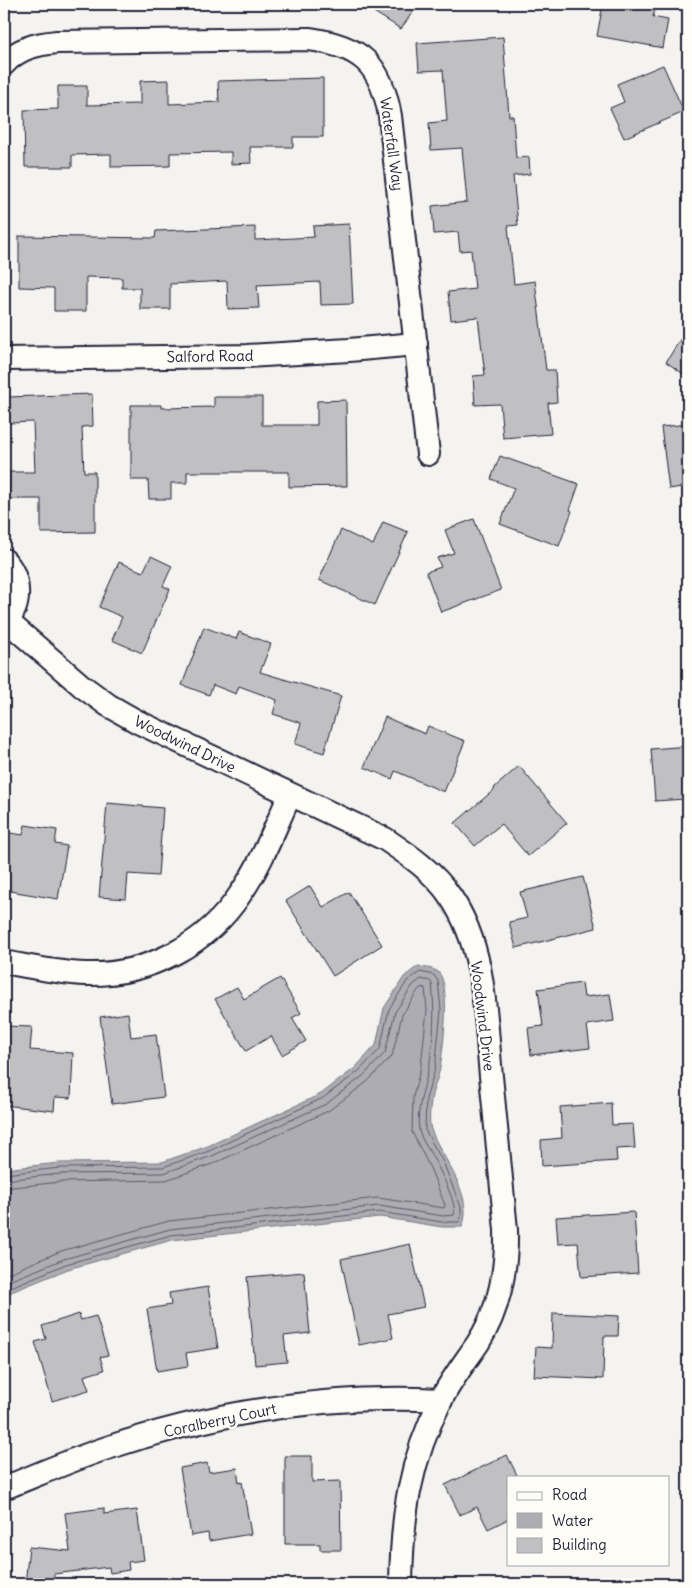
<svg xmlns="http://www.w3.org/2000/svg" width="692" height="1588" viewBox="0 0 692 1588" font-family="Delius,sans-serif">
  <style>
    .water { fill: #acacb2; stroke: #757582 }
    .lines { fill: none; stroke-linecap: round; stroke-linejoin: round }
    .shore { stroke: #59596b; stroke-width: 1 }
    .building { fill: #c0bfc2; stroke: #22223b }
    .minor-casing { stroke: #22223b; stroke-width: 26 }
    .minor { stroke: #fdfcf7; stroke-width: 22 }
    .labels { text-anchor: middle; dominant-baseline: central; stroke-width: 5; stroke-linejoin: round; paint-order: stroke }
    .street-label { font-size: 15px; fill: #22223b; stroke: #fdfcf7 }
  </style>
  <rect width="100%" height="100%" fill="#f4f3ef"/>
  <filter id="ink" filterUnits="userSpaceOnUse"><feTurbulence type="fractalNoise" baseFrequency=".02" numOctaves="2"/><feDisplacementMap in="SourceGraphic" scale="10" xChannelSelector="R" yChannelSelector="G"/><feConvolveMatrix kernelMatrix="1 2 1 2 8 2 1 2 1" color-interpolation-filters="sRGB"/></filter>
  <g filter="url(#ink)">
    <g class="water">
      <path d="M418,966C424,968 432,968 437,971C452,981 443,1050 440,1068C438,1079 432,1090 431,1101C430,1110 428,1124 432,1132C443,1159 475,1197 462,1227H442L380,1217L172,1240L68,1269L4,1295V1169L59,1163L162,1162L208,1146L321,1094L355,1068L376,1045L384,1008L404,977Z"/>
      <path d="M325,1580H338L341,1584H308Z"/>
    </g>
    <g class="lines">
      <g class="shore">
        <path d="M4,1174L60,1168L163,1167L209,1151L323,1098L359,1071L380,1049L389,1009L408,980L420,972L434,975L438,981L441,1010L435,1069L426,1099L425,1130L443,1162L461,1207V1217L459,1222H442L379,1212L171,1235L66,1264L4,1290"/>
        <path d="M4,1180L60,1174L164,1173L212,1156L326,1104L363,1076L385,1053L395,1012L413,985L421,979L430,981L432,983C435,1011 434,1040 429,1067C424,1089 416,1109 419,1131C421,1138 426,1146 430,1152C437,1165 458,1203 454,1215L443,1216L379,1206L170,1229L64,1259L4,1283"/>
        <path d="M4,1188L61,1182L166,1180L215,1163L328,1111L367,1082L392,1056L402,1015L418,990L422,987L425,988L427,1010L421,1066L413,1097L412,1132L430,1168L445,1205L444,1208L378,1198L169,1221L61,1251L4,1275"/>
      </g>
    </g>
    <g class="building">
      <path d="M361,4H418L401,29Z"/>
      <path d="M603,4H656L653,17L668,20L663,48L597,36Z"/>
      <path d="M503,37L509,116H513L516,158L529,157L530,174L513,176L518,225L508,226L514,284L535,281L546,370H555L557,402L548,403L551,434L503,438L500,404L475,405L473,376L485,375L478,317L451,320L448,292L475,289L471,250L460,251L458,232L434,234L432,206L467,202L462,148L431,150L429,123L447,121L443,70L419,71L417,43Z"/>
      <path d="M663,65L684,112L624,138L610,108L624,102L617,84Z"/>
      <path d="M323,78V137H293V147H250L251,163L231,164V152L170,153V166L111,167V154L72,155V167H25L24,110L58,109V86H87V105L140,104V81L169,80V104L219,102L218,81Z"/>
      <path d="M349,224L353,304L321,305L320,282L257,285L259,308L228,309L227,281L170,284V309H140V288H122V278L86,277V311H54V288L19,287V236L155,238L156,231L255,227V240L314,237L313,226Z"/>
      <path d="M688,327V377L666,362Z"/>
      <path d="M92,394L93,426L82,427L84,472H95V532L41,533V499H9V472H35L33,422L9,423L8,397Z"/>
      <path d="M214,397H262V425H317V401L346,400L347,486L289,487V472H187V483H171V499H149L148,480H131V405H161V408L214,407Z"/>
      <path d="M688,424V486L669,489L661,427Z"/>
      <path d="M500,456L579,484L570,510L572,511L559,546L500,524L514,488L491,479Z"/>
      <path d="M474,519L501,590L441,612L426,572L441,567L437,558L454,553L445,530Z"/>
      <path d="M383,522L408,532L375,605L319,580L341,530L373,545Z"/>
      <path d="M151,556L172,566L163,586L170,589L142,653L112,640L122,617L99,607L119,562L143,572Z"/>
      <path d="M204,627L236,639L239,632L271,644L260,672L341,696L324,753L295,744L301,723L273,714L277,700L239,686L236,694L213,685L209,695L182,685Z"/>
      <path d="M385,717L425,734L428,726L465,741L444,792L395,771L392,779L364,767Z"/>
      <path d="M688,746V790H684L685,799L655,801L651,749Z"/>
      <path d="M519,766L567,823L528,856L501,824L475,846L455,823L495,789L494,788Z"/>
      <path d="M107,803L163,808L158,876L128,874L126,899L99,897Z"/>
      <path d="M25,825L57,830L55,844L67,846L58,899L4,890V832L23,835Z"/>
      <path d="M583,877L596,928L516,948L509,922L527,918L520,892Z"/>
      <path d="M310,886L323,907L349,892L382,945L333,976L286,901Z"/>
      <path d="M280,978L301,1013L292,1018L306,1041L282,1055L271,1036L246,1051L215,999L237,987L244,999Z"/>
      <path d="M582,983L584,997L610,994L614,1021L587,1025L590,1048L531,1055L528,1028L543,1026L538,989Z"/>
      <path d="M128,1013L131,1037L156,1034L164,1097L112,1104L100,1017Z"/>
      <path d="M4,1026L32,1027L30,1050L73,1053L71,1098L55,1097L54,1111L4,1105Z"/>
      <path d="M611,1103L612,1125L633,1124L635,1148L616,1149L617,1161L542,1166L541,1140L562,1138L560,1107Z"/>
      <path d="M634,1212L638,1273L581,1277L578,1243L558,1244L556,1217Z"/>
      <path d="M410,1244L424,1307L388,1314L393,1338L359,1345L341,1259Z"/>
      <path d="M304,1272L310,1333L284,1336L287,1362L255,1365L247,1277Z"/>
      <path d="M208,1287L218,1348L186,1353L188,1366L157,1371L147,1309L171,1305L169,1293Z"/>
      <path d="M553,1313L619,1316L618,1336H604L603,1379L534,1376L536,1347L552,1348Z"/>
      <path d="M79,1314L81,1320L96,1316L108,1355L100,1357L104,1370L84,1376L89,1390L52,1401L35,1342L46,1339L42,1326Z"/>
      <path d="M507,1455L518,1477H508V1519L488,1529L477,1507L460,1515L445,1485Z"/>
      <path d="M285,1456H312V1482L340,1481L341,1550H320V1544H285Z"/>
      <path d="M207,1463L209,1472L237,1468L239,1483L242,1482L251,1534L209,1541L208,1533L191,1536L180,1468Z"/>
      <path d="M104,1508V1514L137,1510L144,1560L128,1562L129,1570L110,1573L109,1567L54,1574L53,1584H25L29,1547L70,1551L65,1513Z"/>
    </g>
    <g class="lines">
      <defs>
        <g id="minor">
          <path d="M4,64C18,48 37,44 57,42L309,39C361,46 381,64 390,116L428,454"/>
          <path d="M4,359L247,356L349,350L416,344"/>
          <path d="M4,560C20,576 23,608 4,623"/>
          <path d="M7,621L82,686L108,705L138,722L385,839C409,855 434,872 450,896C486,948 485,1015 491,1076C496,1127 501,1179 506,1230C507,1269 499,1310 478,1343C465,1362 451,1380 441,1400C409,1462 402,1516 401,1584"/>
          <path d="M4,962C31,967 59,973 86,974C147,976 208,944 241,893C262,863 275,827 290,795"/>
          <path d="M9,1486C39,1474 69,1461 101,1450C210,1413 326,1394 441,1400"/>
        </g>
      </defs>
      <use href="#minor" class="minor-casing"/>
      <use href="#minor" class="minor"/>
    </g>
  </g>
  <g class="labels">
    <g class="street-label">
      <text transform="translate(392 144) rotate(82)">Waterfall Way</text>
      <text transform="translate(210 356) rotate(-1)">Salford Road</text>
      <text transform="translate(185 744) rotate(26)">Woodwind Drive</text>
      <text transform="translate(483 1016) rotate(83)">Woodwind Drive</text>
      <text transform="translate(220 1420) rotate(-12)">Coralberry Court</text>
    </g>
  </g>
  <rect width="692" height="1588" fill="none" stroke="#fdfcf7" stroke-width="20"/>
  <rect x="10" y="10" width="672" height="1568" fill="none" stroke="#22223b" stroke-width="2" filter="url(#ink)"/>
  <rect x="507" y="1476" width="162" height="90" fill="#fdfcf7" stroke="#a5a5ac"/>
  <rect x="517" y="1492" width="25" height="8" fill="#fdfcf7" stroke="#a5a5ac"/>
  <text x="552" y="1500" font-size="15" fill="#22223b">Road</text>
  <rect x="517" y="1513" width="25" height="15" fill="#acacb2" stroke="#a5a5ac"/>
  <text x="552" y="1526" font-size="15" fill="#22223b">Water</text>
  <rect x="517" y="1538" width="25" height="15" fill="#c0bfc2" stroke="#a5a5ac"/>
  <text x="552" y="1550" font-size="15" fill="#22223b">Building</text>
</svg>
